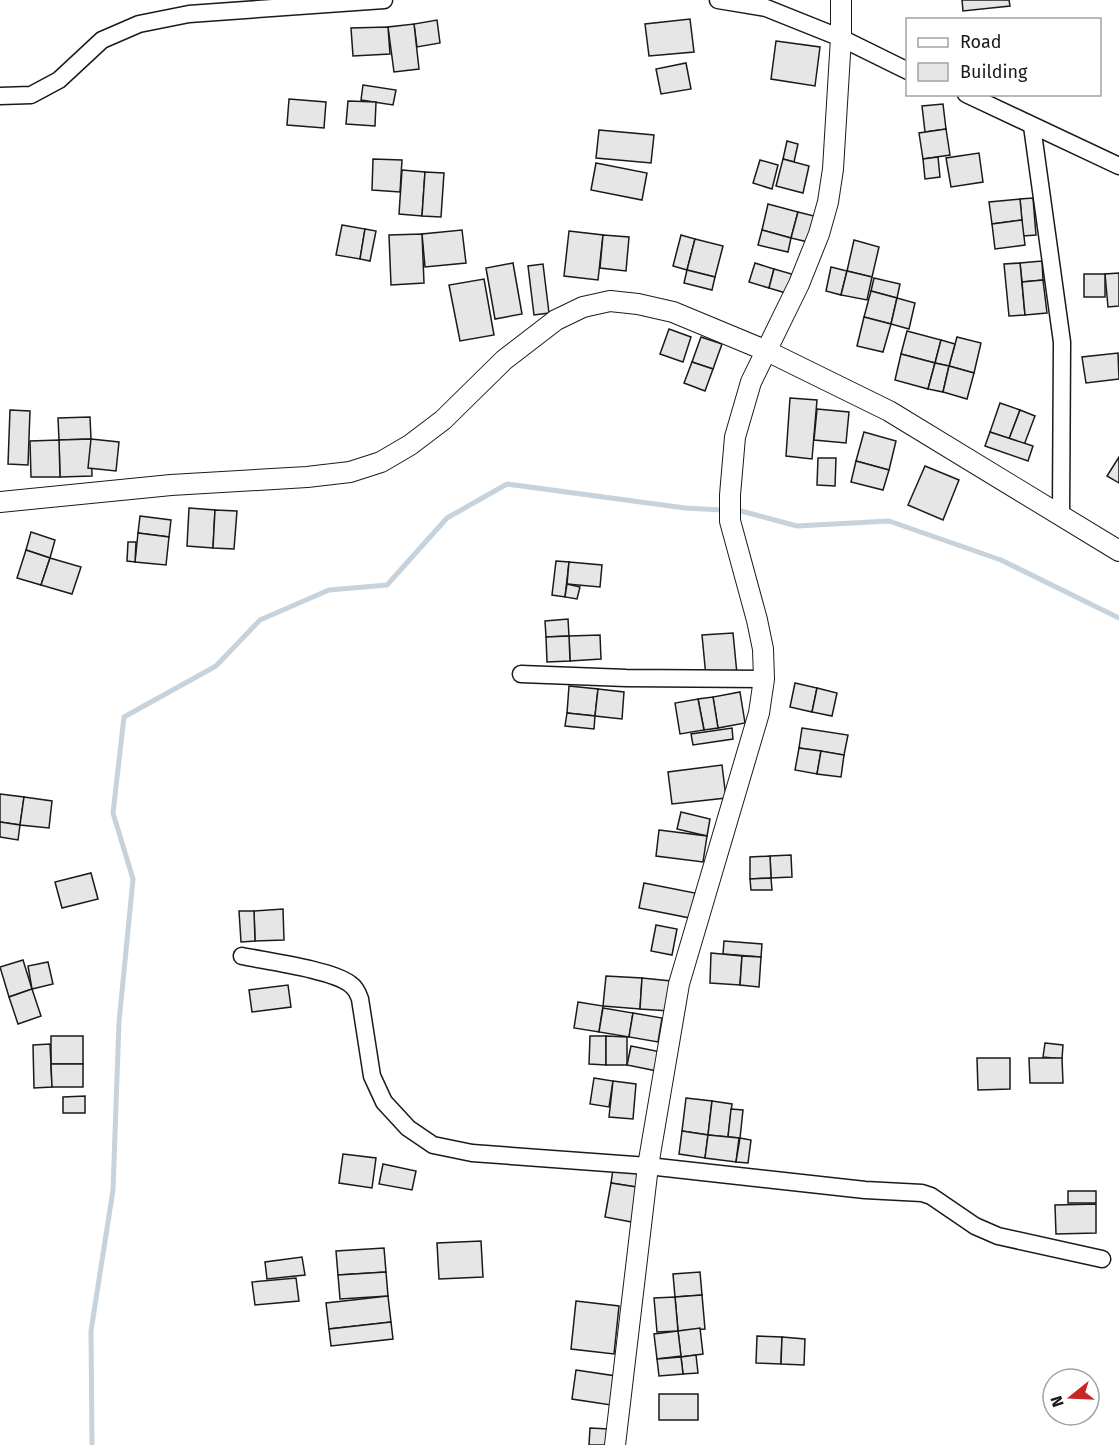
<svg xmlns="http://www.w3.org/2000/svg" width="1119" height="1445" viewBox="0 0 1119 1445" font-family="'Fira Sans',sans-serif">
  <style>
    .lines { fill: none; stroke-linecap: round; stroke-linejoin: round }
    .stream { stroke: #c6d2dc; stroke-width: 5 }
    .building { fill: #e6e6e6; stroke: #1a1a1a; stroke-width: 1.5 }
    .minor-casing { stroke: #1a1a1a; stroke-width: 19 }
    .tertiary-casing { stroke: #1a1a1a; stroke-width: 22 }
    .minor { stroke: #fff; stroke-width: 16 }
    .tertiary { stroke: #fff; stroke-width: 20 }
  </style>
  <rect width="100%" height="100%" fill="#fff"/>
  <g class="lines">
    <path class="stream" d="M92,1445L91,1331L113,1190L119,1022L133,879L113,813L124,717L216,666L260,620L329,590L387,585L447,518L507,484L685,508L741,511L797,526L889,521L1001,560L1119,618"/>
  </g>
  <g class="building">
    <path d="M962,0H1009L1010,6L963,11Z"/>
    <path d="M690,19L694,52L649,56L645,24Z"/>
    <path d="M437,20L440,43L417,47L414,24Z"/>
    <path d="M414,24L419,69L394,72L388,27Z"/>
    <path d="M388,27L390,54L353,56L351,28Z"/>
    <path d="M776,41L820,47L815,86L771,79Z"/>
    <path d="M686,63L691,89L661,94L656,69Z"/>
    <path d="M363,85L396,90L393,105L361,100Z"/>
    <path d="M289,99L326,102L324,128L287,125Z"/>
    <path d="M348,101L376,102L375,126L346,124Z"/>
    <path d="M943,104L946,129L925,132L922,106Z"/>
    <path d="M946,129L950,155L923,159L919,133Z"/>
    <path d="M599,130L654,135L651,163L596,158Z"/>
    <path d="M787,141L798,144L794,162L783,159Z"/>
    <path d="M979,153L983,182L951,187L946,158Z"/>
    <path d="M938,157L940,177L925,179L923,159Z"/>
    <path d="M373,159L402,160L400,192L372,190Z"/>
    <path d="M783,159L809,166L803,193L776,186Z"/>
    <path d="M760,160L778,165L772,189L753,183Z"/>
    <path d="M596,163L647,173L642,200L591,190Z"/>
    <path d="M402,170L425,172L422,216L399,214Z"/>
    <path d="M425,172L444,173L441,217L422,216Z"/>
    <path d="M1033,198L1036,235L1023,236L1020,199Z"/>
    <path d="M1020,199L1022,220L992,224L989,202Z"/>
    <path d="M768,204L798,212L791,238L762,230Z"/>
    <path d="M798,212L814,216L808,242L791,238Z"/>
    <path d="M1022,220L1025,245L995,249L992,224Z"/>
    <path d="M342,225L365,229L360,259L336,255Z"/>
    <path d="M365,229L376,231L370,261L360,259Z"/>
    <path d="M462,230L466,263L425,267L422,234Z"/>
    <path d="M762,230L791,238L788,252L758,245Z"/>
    <path d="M569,231L603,235L598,280L564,276Z"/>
    <path d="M422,234L424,283L391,285L389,235Z"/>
    <path d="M603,235L629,237L626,271L600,268Z"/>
    <path d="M681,235L695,239L687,270L673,266Z"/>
    <path d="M695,239L723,246L715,277L687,270Z"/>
    <path d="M854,240L879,247L872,277L847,271Z"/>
    <path d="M1042,261L1043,280L1022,282L1020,263Z"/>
    <path d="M513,263L522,314L495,319L486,268Z"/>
    <path d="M755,263L774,269L769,288L749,282Z"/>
    <path d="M1020,263L1025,315L1009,316L1004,264Z"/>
    <path d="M543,264L549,313L534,315L528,266Z"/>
    <path d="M831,267L847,271L841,295L826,291Z"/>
    <path d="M774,269L795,275L789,294L769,288Z"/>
    <path d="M687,270L715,277L712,290L684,283Z"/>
    <path d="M847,271L872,277L867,300L841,295Z"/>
    <path d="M1119,273V306L1108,307L1105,274Z"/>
    <rect x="1084" y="274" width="21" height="23"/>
    <path d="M874,278L900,284L897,298L871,291Z"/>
    <path d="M484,279L494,335L460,341L449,285Z"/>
    <path d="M1043,280L1047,313L1025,315L1022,282Z"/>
    <path d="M871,291L897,298L891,324L864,317Z"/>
    <path d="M897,298L915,303L909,329L891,324Z"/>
    <path d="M864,317L891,324L883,352L857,346Z"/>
    <path d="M669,329L691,337L683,362L660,354Z"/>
    <path d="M907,331L941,340L935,363L901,354Z"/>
    <path d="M701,337L722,344L713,369L692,362Z"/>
    <path d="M957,337L981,343L974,373L949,366Z"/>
    <path d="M941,340L955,344L949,366L935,363Z"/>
    <path d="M1118,353L1119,379L1086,383L1082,357Z"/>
    <path d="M901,354L935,363L928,389L895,380Z"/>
    <path d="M692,362L713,369L705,391L684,383Z"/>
    <path d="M935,363L949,366L943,392L928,389Z"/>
    <path d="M949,366L974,373L967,399L943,392Z"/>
    <path d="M790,398L817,400L812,459L786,456Z"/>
    <path d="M1000,403L1020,410L1009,439L990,432Z"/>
    <path d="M817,409L849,412L846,443L814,440Z"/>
    <path d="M10,410L30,411L28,465L8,464Z"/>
    <path d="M1020,410L1035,416L1024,445L1009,439Z"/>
    <path d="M90,417L91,439L59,440L58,418Z"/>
    <path d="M864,432L896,441L889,470L856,461Z"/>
    <path d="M990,432L1033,446L1028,461L985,446Z"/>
    <path d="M91,439L92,476L60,477L59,440Z"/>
    <path d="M91,439L119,442L116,471L88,468Z"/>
    <path d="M59,440L60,477H31L30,441Z"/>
    <path d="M1119,457V483L1107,476Z"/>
    <path d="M818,458H836L835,486L817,485Z"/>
    <path d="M856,461L889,470L883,490L851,482Z"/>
    <path d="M925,466L959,480L943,520L908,505Z"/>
    <path d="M189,508L215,510L213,548L187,546Z"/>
    <path d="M215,510L237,511L234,549L213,548Z"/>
    <path d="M140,516L171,520L169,537L138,533Z"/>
    <path d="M31,532L55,540L50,558L26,550Z"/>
    <path d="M138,533L169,537L166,565L135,562Z"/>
    <path d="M128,542H136L135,562L127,561Z"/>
    <path d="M26,550L50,558L41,585L17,578Z"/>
    <path d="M50,558L81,567L72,594L41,585Z"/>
    <path d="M556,561L569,562L565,597L552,595Z"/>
    <path d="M569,562L602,565L600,587L567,584Z"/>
    <path d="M567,584L580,587L577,599L565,597Z"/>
    <path d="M568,619L569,636L546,637L545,621Z"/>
    <path d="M733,633L737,674L706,677L702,635Z"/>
    <path d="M600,635L601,659L570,661L569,636Z"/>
    <path d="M569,636L570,661L547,662L546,637Z"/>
    <path d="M795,683L817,688L812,712L790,707Z"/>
    <path d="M569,686L598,689L595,716L567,713Z"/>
    <path d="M817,688L837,693L832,716L812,712Z"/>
    <path d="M598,689L624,692L622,719L595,716Z"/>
    <path d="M740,692L745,723L718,728L713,697Z"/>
    <path d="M713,697L718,728L704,730L698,699Z"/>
    <path d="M698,699L704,730L680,734L675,703Z"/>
    <path d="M567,713L595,716L594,729L565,726Z"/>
    <path d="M732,728L733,739L693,745L691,734Z"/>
    <path d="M802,728L848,735L844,755L799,748Z"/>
    <path d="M799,748L821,751L817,774L795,770Z"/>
    <path d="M821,751L844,755L841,777L817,774Z"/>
    <path d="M722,765L726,798L672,804L668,772Z"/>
    <path d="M0,794L24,797L20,825L0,822Z"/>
    <path d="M24,797L52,801L49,828L20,825Z"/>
    <path d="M681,812L710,819L707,836L677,829Z"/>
    <path d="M0,822L20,825L18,840L0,837Z"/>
    <path d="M659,830L707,836L703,862L656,856Z"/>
    <path d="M791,855L792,877L771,878L770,856Z"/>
    <path d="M770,856L771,878L750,879V857Z"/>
    <path d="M91,873L98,899L62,908L55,882Z"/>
    <path d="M771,878L772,890H751L750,879Z"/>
    <path d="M644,883L695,893L690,918L639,908Z"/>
    <path d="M283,909L284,940L255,941L254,911Z"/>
    <path d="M239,911H254L255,941L241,942Z"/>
    <path d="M656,925L677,929L672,955L651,951Z"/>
    <path d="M724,941L762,944L761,957L723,954Z"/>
    <path d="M711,953L742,956L740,985L710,983Z"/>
    <path d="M742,956L761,957L759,987L740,985Z"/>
    <path d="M23,960L32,989L9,997L0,967Z"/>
    <path d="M48,962L53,984L32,989L28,966Z"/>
    <path d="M606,976L642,978L640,1009L603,1006Z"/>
    <path d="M642,978L671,981L669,1011L640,1009Z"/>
    <path d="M288,985L291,1007L252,1012L249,990Z"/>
    <path d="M32,989L41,1016L18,1024L9,997Z"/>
    <path d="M578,1002L603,1006L599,1032L574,1028Z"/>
    <path d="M603,1008L633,1013L629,1037L599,1032Z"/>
    <path d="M633,1013L662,1018L658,1042L629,1037Z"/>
    <rect x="51" y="1036" width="32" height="28"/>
    <path d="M590,1036H606V1065L589,1064Z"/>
    <path d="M606,1036L627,1037V1065H606Z"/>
    <path d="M1045,1043L1063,1045L1062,1059L1043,1057Z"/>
    <path d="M50,1044L52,1087L34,1088L33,1045Z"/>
    <path d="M631,1046L661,1052L657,1071L627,1065Z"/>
    <path d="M977,1058H1010V1089L978,1090Z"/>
    <path d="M1029,1058H1062L1063,1083H1030Z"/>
    <path d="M51,1064H83V1087H52Z"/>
    <path d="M594,1078L613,1081L609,1107L590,1104Z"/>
    <path d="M613,1081L636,1084L633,1119L609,1117Z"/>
    <path d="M85,1096V1113H63V1097Z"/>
    <path d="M686,1098L712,1101L708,1135L682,1131Z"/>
    <path d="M712,1101L732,1104L728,1137L708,1135Z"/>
    <path d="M731,1109L743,1110L740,1138L728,1137Z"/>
    <path d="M682,1131L708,1135L705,1158L679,1154Z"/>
    <path d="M708,1135L739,1138L736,1162L705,1158Z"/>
    <path d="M740,1138L751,1140L748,1163L736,1162Z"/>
    <path d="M343,1154L376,1158L372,1188L339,1183Z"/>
    <path d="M383,1164L416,1171L412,1190L379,1184Z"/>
    <path d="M613,1169L645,1174L643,1188L611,1183Z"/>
    <path d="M611,1183L643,1188L637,1223L605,1217Z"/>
    <rect x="1068" y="1191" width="28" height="12"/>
    <path d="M1096,1204V1233L1056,1234L1055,1205Z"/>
    <path d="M481,1241L483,1277L439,1279L437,1243Z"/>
    <path d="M384,1248L386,1272L338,1275L336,1251Z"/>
    <path d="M302,1257L305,1275L267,1279L265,1262Z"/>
    <path d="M386,1272L388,1296L340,1299L338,1275Z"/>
    <path d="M700,1272L702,1295L675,1297L673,1274Z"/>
    <path d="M296,1278L299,1301L255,1305L252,1282Z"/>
    <path d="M702,1295L705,1329L678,1331L675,1297Z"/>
    <path d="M388,1296L391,1322L329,1329L326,1303Z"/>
    <path d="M675,1297L678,1331L657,1332L654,1298Z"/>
    <path d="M576,1301L619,1306L614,1354L571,1349Z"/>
    <path d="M391,1322L393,1339L331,1346L329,1329Z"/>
    <path d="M700,1328L703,1354L681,1357L678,1331Z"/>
    <path d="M678,1331L681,1356L657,1359L654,1334Z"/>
    <path d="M757,1336L782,1337L781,1364L756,1363Z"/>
    <path d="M782,1337L805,1339L804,1365L781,1364Z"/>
    <path d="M696,1355L698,1373L683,1374L681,1357Z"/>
    <path d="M681,1357L683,1374L659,1376L657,1359Z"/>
    <path d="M576,1370L616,1376L611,1405L572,1399Z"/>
    <rect x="659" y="1394" width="39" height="26"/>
    <path d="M590,1428L609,1429V1445H589Z"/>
  </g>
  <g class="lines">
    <defs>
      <g id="minor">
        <path d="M718,0L766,8L841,38L908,71"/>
        <path d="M966,94L1119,166"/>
        <path d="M0,96L31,95L59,80L102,40L139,24L189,14L384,0"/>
        <path d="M1032,126L1062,342L1061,515"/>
        <path d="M521,674L626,678L764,679"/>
        <path d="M242,956C266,961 333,970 350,984C356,988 358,993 360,999L372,1076L384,1102L408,1128L433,1145L472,1153L648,1166L865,1190L922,1193L931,1196L975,1226L998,1236L1102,1259"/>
      </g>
      <g id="tertiary">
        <path d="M0,502L171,485L307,477L350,472L381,462L410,445L443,420L504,360L556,320L583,307L610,301L638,304L673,312L767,351L889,411L1119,551"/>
        <path d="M615,1445L648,1166L679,984L759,713L764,679L763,649L757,620L730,521V495L735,437L751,382L799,284L819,234L828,202L833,169L841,38V0"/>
      </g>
    </defs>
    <use href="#minor" class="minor-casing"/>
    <use href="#tertiary" class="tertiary-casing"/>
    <use href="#minor" class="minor"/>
    <use href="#tertiary" class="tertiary"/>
  </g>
  <rect x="906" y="18" width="195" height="78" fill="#ffffff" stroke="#a3a3a3" stroke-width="1.5"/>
  <rect x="918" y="38" width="30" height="9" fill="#ffffff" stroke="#a3a3a3" stroke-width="1.5"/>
  <text x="960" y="48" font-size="18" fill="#1a1a1a">Road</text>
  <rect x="918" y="63" width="30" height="18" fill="#e6e6e6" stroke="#a3a3a3" stroke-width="1.5"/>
  <text x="960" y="78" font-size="18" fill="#1a1a1a">Building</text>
  <g transform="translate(1071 1397) rotate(252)"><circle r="28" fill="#ffffff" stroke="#a3a3a3" stroke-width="1.5"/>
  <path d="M0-4.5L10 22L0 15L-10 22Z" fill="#c62828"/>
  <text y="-9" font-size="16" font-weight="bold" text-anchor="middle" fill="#1a1a1a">N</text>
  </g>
</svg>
